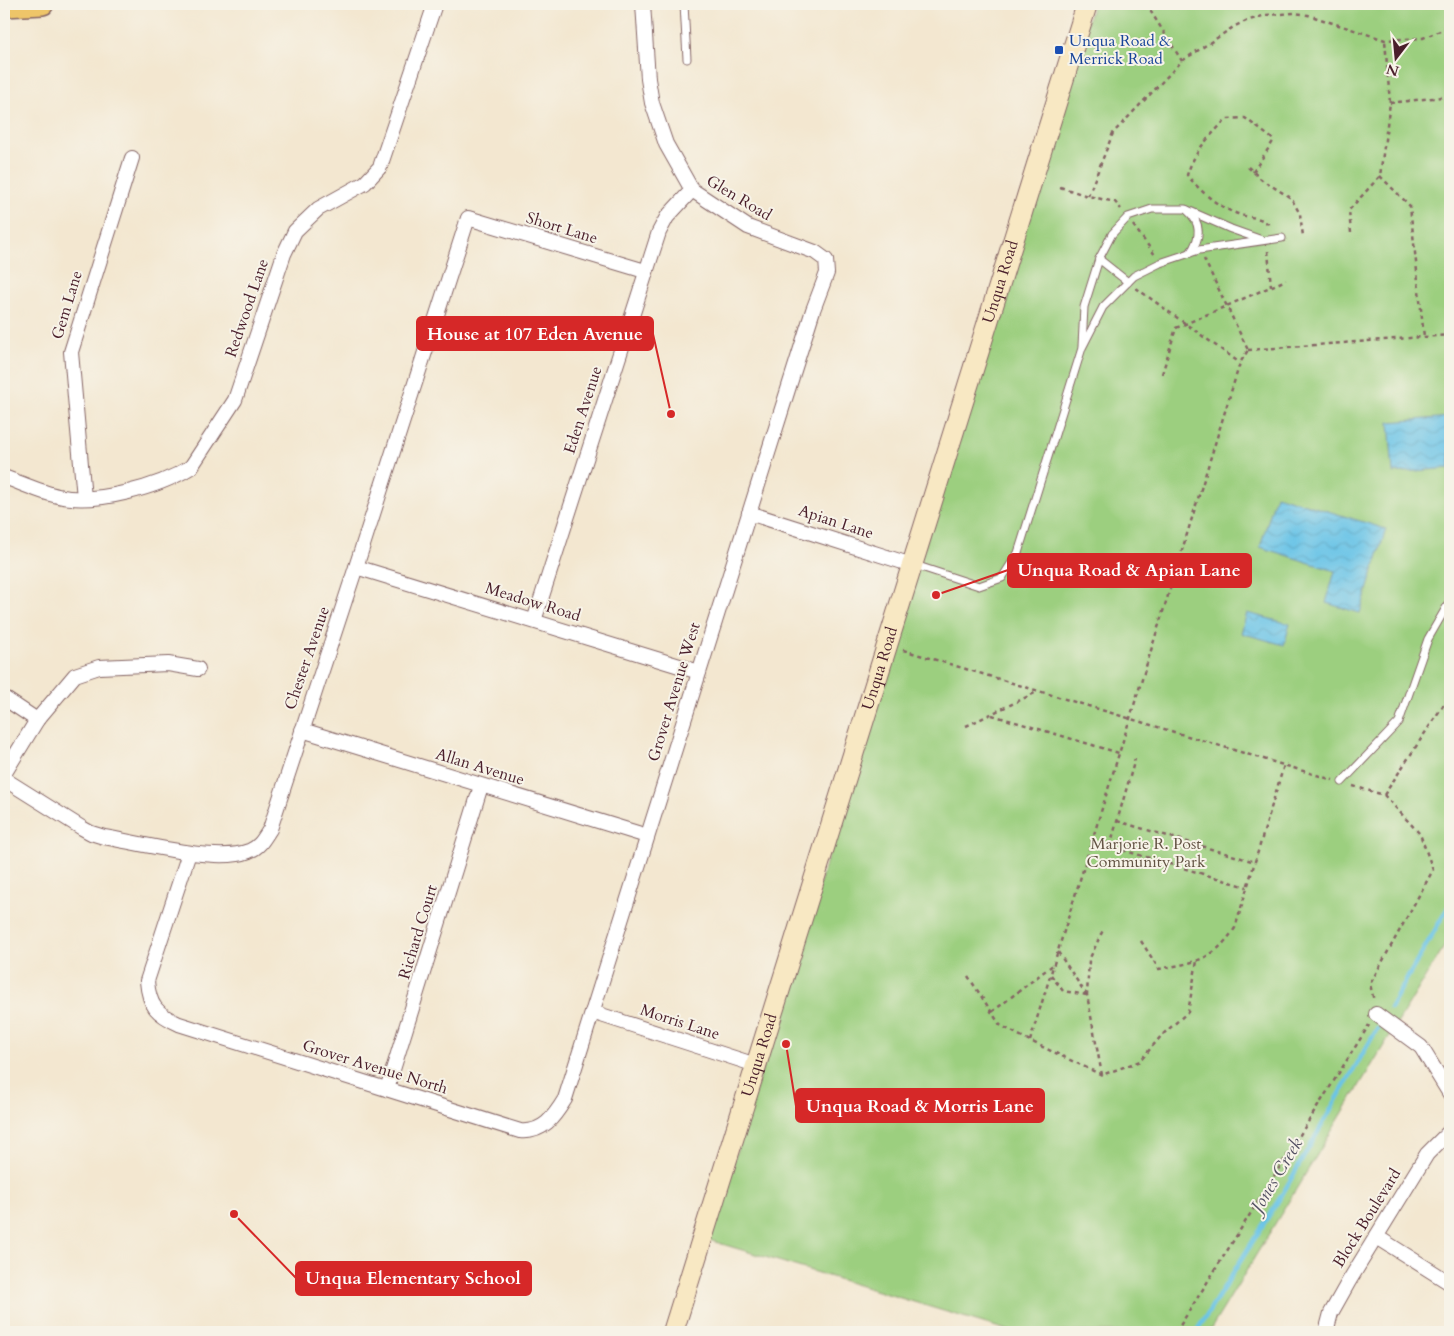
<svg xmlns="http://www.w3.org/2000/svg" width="1454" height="1336" viewBox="0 0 1454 1336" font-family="Cardo,serif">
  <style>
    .green { fill: #9ccf7f; stroke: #737755 }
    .water { fill: url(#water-waves); stroke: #5a7289 }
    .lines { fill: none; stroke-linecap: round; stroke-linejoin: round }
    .stream { stroke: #6ac4e7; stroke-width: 4.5 }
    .lane-casing { stroke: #856565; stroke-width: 9 }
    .street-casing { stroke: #856565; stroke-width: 16 }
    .secondary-casing { stroke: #856565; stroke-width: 22 }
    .primary-casing { stroke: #856565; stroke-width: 24 }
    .path { stroke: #856565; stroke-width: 2.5; stroke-dasharray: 4 4; stroke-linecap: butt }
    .lane { stroke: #fff; stroke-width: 7 }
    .street { stroke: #fff; stroke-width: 14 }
    .secondary { stroke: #f8e8c3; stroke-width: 20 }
    .primary { stroke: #eec569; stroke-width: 21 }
    .transit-dot { fill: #1a4fb4; stroke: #f7f3e8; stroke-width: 2 }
    .labels { text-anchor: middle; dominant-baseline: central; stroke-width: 4; stroke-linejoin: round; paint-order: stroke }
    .transit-label { font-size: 16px; fill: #164399; stroke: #f7f3e8; text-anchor: start }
    .street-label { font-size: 16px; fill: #4a1f2b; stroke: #f7f3e8 }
    .park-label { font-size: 16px; fill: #635444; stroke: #f7f3e8 }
    .water-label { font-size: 18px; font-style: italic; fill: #545163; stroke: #f7f3e8 }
    .leader { fill: none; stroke: #d62828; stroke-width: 2 }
    .callout-dot { fill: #d62828; stroke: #f7f3e8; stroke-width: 2 }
    .callout { fill: #d62828; stroke: #d62828; stroke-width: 2 }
    .callout-label { font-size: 18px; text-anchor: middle; font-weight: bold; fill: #fff }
  </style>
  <defs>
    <pattern id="water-waves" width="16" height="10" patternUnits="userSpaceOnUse" patternTransform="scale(1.25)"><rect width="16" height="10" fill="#6ac4e7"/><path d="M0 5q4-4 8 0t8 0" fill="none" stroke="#5da8c6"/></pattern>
  </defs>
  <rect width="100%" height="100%" fill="#f7f3e8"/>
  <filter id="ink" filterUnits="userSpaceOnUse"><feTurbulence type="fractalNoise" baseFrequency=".02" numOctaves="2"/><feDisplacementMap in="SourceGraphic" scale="10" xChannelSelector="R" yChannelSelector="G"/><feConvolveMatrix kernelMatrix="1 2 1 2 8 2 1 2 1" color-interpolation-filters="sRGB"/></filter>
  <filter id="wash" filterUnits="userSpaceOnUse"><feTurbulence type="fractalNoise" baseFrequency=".0096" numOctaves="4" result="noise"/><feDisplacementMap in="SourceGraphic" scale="20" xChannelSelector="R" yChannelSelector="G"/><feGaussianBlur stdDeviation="1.12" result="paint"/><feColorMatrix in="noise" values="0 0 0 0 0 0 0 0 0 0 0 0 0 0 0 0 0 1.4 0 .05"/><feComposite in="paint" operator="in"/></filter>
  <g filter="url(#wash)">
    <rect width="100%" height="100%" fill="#f3e7d0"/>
    <path class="green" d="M1093,4H1450V937L1209,1332H1013L709,1240Z"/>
    <g class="water">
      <path d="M1450,417V468L1393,473L1389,422Z"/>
      <path d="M1276,495L1386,529L1360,613L1326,603L1335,571L1260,547Z"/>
      <path d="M1247,613L1290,624L1284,645L1241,633Z"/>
    </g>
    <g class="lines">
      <g class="stream">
        <path d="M1390,1008L1450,904"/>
        <path d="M1196,1332L1283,1193L1377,1029"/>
      </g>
    </g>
  </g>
  <g filter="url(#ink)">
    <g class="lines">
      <defs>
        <g id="lane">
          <path d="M684,4L687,59"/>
          <path d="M1187,210C1202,223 1201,238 1190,253"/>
          <path d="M1099,259L1128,282"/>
          <path d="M1082,346L1084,307L1099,259L1112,234L1128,217L1152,209H1185L1231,229L1262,240"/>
          <path d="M915,565L979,586L1002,578L1018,553L1082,348L1103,307L1134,276L1160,263L1199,250L1282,238"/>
          <path d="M1342,782L1399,722L1428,639L1450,601"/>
        </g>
        <g id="street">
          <path d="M4,477C21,483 40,492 58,496C96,505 159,487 191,467L235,400L284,254L295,231L318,209L365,183L380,167L435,4"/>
          <path d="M84,498L71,352L132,158"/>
          <path d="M749,513L912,565"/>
          <path d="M356,567L699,672"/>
          <path d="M534,621L659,232L667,217L692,190"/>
          <path d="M4,698L37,720"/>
          <path d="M302,730L647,836"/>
          <path d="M4,774L37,720L75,675L99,667L168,664L198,669"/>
          <path d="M4,779L82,828L91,833L104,837C139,843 218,864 249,851C260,847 264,838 270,829L356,567L468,218L645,271"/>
          <path d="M189,853L147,981C149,1006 157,1014 179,1024L520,1131C543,1133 554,1117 565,1099L813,310L827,273L826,260L815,252L748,227L692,190L666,144L652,103L648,79L643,4"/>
          <path d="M592,1012L756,1065"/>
          <path d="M1376,1014L1421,1047L1450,1094"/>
          <path d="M387,1089L481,786"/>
          <path d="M1377,1237L1450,1283"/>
          <path d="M1326,1332L1331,1313L1349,1281L1427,1154L1450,1131"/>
        </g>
        <g id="secondary">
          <path id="s1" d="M673,1332L1087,4"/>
        </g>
        <path id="primary" d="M4,6L43,4"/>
      </defs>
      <use href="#lane" class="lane-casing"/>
      <use href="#street" class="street-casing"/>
      <use href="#secondary" class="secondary-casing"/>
      <use href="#primary" class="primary-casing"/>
      <g class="path">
        <path d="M1146,4L1182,61"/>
        <path d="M1390,103L1450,96"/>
        <path d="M1248,167L1262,180L1291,198L1300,214L1303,236"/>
        <path d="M1253,172L1274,140L1245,118L1226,119C1208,139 1196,148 1187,175C1200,191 1218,207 1238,214C1248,218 1260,216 1268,224V228"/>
        <path d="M1380,176L1410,206L1424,337"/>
        <path d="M1060,187L1088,196L1115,202L1121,209"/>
        <path d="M1088,196L1113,133L1182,61L1235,26L1246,21L1266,15L1295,13L1308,15L1385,40L1423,38L1450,27"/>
        <path d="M1133,225L1155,255"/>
        <path d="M1351,233L1349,210L1380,176L1390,103L1385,40"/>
        <path d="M1268,251L1271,287"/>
        <path d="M1204,259L1248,350"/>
        <path d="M1136,288L1240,363"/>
        <path d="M1248,350L1450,335"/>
        <path d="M1162,374L1176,328L1286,280"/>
        <path d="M903,650L1333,780"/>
        <path d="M992,715L1119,753"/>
        <path d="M966,726L1037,692"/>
        <path d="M1353,786L1384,795L1420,834L1433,870L1370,984L1374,1001"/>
        <path d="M1384,795L1450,695"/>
        <path d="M1117,821L1255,862"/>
        <path d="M1092,841L1247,887"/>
        <path d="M1110,846L1135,759"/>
        <path d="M1141,941L1159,969C1196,962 1213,961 1235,928L1284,765"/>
        <path d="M1058,952L1086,994"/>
        <path d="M1051,975L1063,991L1087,995"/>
        <path d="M968,976L1000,1025L1030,1041L1102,1075L1140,1061L1162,1035L1188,1012L1197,961"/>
        <path d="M992,1012L1054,964"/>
        <path d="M1030,1041L1240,363L1248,350"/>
        <path d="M1102,1075L1087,995L1089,960L1103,930"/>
        <path d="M1176,1332L1369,1025"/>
      </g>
      <use href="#lane" class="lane"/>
      <use href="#street" class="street"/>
      <use href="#secondary" class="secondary"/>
      <use href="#primary" class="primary"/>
    </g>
  </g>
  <rect class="transit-dot" x="1054" y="45" width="10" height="10" rx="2.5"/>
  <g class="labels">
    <g class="transit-label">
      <text x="1069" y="41">Unqua Road &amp;<tspan x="1069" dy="18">Merrick Road</tspan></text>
    </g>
    <g class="street-label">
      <text transform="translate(739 198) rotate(31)">Glen Road</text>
      <text transform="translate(562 228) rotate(17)">Short Lane</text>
      <text stroke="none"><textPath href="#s1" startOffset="1100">Unqua Road</textPath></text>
      <text transform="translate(67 305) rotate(-73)">Gem Lane</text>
      <text transform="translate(247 308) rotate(-71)">Redwood Lane</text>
      <text transform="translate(583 410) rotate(-72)">Eden Avenue</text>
      <text transform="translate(836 522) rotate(18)">Apian Lane</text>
      <text transform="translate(533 602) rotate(17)">Meadow Road</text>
      <text transform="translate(307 658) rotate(-71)">Chester Avenue</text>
      <text stroke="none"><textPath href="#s1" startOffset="695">Unqua Road</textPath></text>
      <text transform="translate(674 692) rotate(-73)">Grover Avenue West</text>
      <text transform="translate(480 767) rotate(17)">Allan Avenue</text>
      <text transform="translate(418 932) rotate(-73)">Richard Court</text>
      <text transform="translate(680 1022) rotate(18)">Morris Lane</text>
      <text stroke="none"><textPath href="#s1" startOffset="290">Unqua Road</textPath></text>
      <text transform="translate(375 1067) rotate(17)">Grover Avenue North</text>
      <text transform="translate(1367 1218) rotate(-58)">Block Boulevard</text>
    </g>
    <g class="park-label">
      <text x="1146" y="844">Marjorie R. Post<tspan x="1146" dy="18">Community Park</tspan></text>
    </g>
    <g class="water-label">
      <text transform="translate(1277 1175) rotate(-59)">Jones Creek</text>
    </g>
  </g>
  <path class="leader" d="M671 414L653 334M936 595L1008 570M786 1044L796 1106M234 1214L296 1278"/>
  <g class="callout-dot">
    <circle cx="671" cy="414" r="5"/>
    <circle cx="936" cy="595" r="5"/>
    <circle cx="786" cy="1044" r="5"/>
    <circle cx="234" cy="1214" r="5"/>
  </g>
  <g class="callout">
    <rect x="417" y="317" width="236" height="33" rx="5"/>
    <rect x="1008" y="554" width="243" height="33" rx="5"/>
    <rect x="796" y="1089" width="248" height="33" rx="5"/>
    <rect x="296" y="1262" width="235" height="33" rx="5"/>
  </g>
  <g class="callout-label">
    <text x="535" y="340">House at 107 Eden Avenue</text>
    <text x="1129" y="576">Unqua Road &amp; Apian Lane</text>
    <text x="920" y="1112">Unqua Road &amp; Morris Lane</text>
    <text x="413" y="1284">Unqua Elementary School</text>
  </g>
  <rect width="1454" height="1336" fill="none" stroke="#f7f3e8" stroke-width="20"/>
  <g transform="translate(1396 58) rotate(196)" stroke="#f7f3e8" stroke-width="4" paint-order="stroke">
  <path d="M0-4L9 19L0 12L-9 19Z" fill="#4a1f2b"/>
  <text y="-8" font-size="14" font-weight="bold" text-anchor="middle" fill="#4a1f2b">N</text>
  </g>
</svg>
